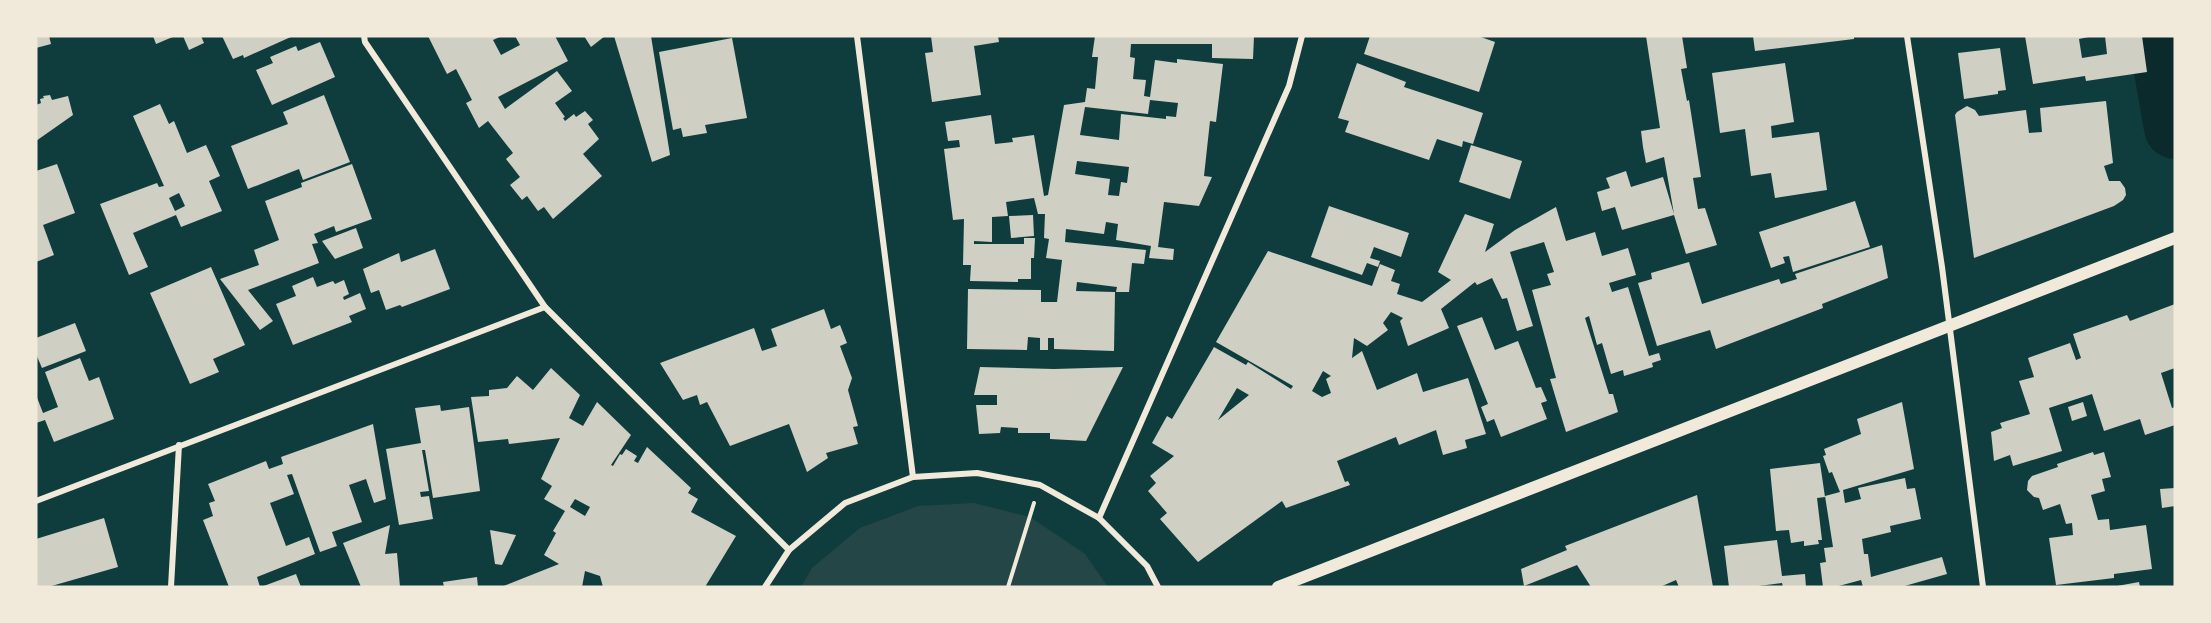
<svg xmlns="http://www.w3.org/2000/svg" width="2211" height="623" viewBox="0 0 2211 623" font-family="Lato,sans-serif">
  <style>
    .green { fill: #244646 }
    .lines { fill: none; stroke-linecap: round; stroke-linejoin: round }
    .river { stroke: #0a2a2b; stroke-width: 62 }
    .building { fill: #cfcfc3; fill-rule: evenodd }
    .path { stroke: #f1e9da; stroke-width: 4 }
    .minor { stroke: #f1e9da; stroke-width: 6 }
    .secondary { stroke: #f1e9da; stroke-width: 12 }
  </style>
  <rect width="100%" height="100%" fill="#0f3d3e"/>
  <path class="green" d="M974,503L1030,517L1085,554L1108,587H801L812,568L860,528L918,506Z"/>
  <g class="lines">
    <path class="river" d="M2159,36L2175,128"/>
  </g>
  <g class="building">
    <path d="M36,36H49L51,44L36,48Z"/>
    <path d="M153,36H175L156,44Z"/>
    <path d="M183,36H201L204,43L189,50Z"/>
    <path d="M222,36H293L244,58L243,55L233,59Z"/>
    <path d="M428,36H502L493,40L501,55L520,45L515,36H555L568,61L498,97L505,109L557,71L572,91L555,103L565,117L563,118L565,121L574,114L576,117L585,111L593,120L588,124L599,139L583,154L602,176L553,219L544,207L538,211L527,196L522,200L510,185L520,177L506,159L513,153L488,121L479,128L466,103L472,100L456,69L447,74Z"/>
    <path d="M584,36H605L591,47Z"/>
    <path d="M614,36H651L670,155L652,162Z"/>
    <path d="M931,36H998L999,42L974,46L981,95L932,102L925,53L933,52Z"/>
    <path d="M1095,36H1254L1253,59L1212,58V44H1131L1130,57L1135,58L1133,79L1146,80L1144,96L1150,97L1155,60L1177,63V59L1223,64L1216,122L1210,121L1204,176L1212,177L1199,206L1164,202L1158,247L1174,249L1173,260L1149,258L1151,246L1116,240L1118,224L1106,222L1104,234L1066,229L1065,242L1146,250L1144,264L1132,263L1129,292H1116L1117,287L1077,282L1076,291L1115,292L1114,351L1054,349V338H1048V350H1040V338L1028,337L1027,350L967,349L968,289L1041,290V302H1057L1062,260L1046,258L1049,239L1044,238L1045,214H1038L1034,198L1006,202L1008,216L992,217V242L974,241V244H1024V238H1035L1034,258H1031V279H1018V282L970,281L971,265H963L964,219L953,220L944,149L960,147L959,140L948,141L945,122L991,115L995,144L1013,142L1012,138L1034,135L1044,196L1048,195L1064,105L1085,102L1087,88L1095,89L1098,57H1092ZM1150,100L1178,103L1176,117L1166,116V119L1121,114L1119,140L1080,135L1085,107L1148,114ZM1077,161L1129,167L1127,183L1121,182L1119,196L1108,195L1110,179L1075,174Z"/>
    <path d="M1370,36H1478L1495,42L1479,92L1364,54Z"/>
    <path d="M1646,36H1682L1687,68L1681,69L1687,101L1689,100L1701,177L1693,178L1698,209L1705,208L1717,245L1686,254L1674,215L1622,230L1615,207L1602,211L1597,192L1610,188L1606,178L1626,171L1631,187L1663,177L1674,214L1664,157L1646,163L1643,147L1641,131L1660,128Z"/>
    <path d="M1753,36H1854V39L1755,51Z"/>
    <path d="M2025,36H2093L2079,39L2082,58L2107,54L2105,36H2142L2147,72L2086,81L2085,76L2033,84Z"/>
    <path d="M732,38L747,118L705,125L707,133L683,137L681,128L673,130L659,52Z"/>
    <path d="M320,42L335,77L272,105L256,70L273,63L270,57L296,46L298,51Z"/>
    <path d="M2000,48L2006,90L1998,91V94L1964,99L1958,53Z"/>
    <path d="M1357,63L1406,82L1404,87L1483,113L1473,144L1463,141L1462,147L1437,139L1429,160L1345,132L1349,121L1338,118Z"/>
    <path d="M1785,63L1794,122L1771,126L1772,138L1819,132L1827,190L1775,198L1771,173L1751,176L1745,129L1720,133L1712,73Z"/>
    <path d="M50,95L52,100L68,96L73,115L36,141V105L41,103L40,99L44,98L43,96Z"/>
    <path d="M324,95L350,162L303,180L299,169L248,189L231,146L288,124L283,112Z"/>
    <path d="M2106,101L2113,163L2104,166L2109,181H2120L2125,188L2126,195L2123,200L2114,206L1974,258L1955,115L1957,112L1967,106L1975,110L1979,116L2026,110L2029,133L2042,132L2040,108Z"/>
    <path d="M160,104L169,124L174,121L187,153L206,145L220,176L209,181L222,211L181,227L176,215L133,233L148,267L129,275L100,204L157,183L159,187L164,186L133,116ZM179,193L185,206L175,211L169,198Z"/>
    <path d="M1471,145L1522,161L1510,199L1459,182Z"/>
    <path d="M57,164L75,213L43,225L54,255L36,262V171Z"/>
    <path d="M352,164L372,219L336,232L334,226L314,234L318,243L312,244L319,263L248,290L273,321L260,330L220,279L259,265L254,250L279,240L265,201L302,187L301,183Z"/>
    <path d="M1855,201L1870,247L1793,272L1789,256L1783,257L1785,263L1771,268L1759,232Z"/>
    <path d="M1329,206L1409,233L1401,257L1374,247L1370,258L1380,261L1378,267L1367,263L1362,275L1311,257Z"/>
    <path d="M1556,207L1566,241L1595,232L1602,256L1628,248L1636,275L1609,283L1612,292L1628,287L1649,356L1659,353L1661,360L1652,363L1653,367L1624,376L1623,370L1611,374L1602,343L1597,345L1589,316L1585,318L1609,394H1613L1618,412L1566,432L1550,379L1556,378L1532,290L1551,285L1547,274L1554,272L1544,242L1510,252L1533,326L1517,331L1507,298L1502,299L1492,278L1477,285L1475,282L1441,309L1449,328L1408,346L1400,321L1403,318L1391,312L1383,323L1388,330L1367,346L1354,338L1352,358L1362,351L1377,390L1417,373L1423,392L1468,378L1486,434L1465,440L1467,448L1443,455L1436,430L1399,445L1396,437L1337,461L1345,482L1348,481L1350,485L1286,508L1282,501L1198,562L1160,519L1167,513L1148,491L1156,483L1150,476L1174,456L1152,443L1167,416L1172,419L1214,347L1246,365L1248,362L1291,389L1293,386L1216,342L1268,251L1372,286L1380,264L1395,270L1391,281L1400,284L1397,294L1422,302L1451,280L1438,272L1465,214L1494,224L1485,252L1515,230ZM1323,371L1331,376L1326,379L1331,393L1322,397L1312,391ZM1237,388L1249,395L1218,420Z"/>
    <path d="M1033,215L1034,236L1011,238L1009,216Z"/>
    <path d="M356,228L363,248L335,259L322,241Z"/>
    <path d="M1882,245L1888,278L1822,304L1823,308L1716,349L1710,330L1657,346L1638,283L1652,279L1651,273L1689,262L1702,304L1779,279L1781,284L1797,279L1795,274Z"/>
    <path d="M435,249L450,289L402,307L400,305L386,310L379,290L371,293L363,269L399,253L401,262Z"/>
    <path d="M211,267L245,345L213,359L219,372L190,384L150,293Z"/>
    <path d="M313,277L317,287L333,281L335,284L344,280L349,294L343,297L344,300L360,293L366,309L349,316L352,322L293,345L276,304L296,296L292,286Z"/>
    <path d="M2175,304V368L2161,373L2172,408L2175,407V425L2145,435L2140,419L2104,431L2092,394L2049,408L2062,451L2013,466L2010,455L1994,461L1991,432L2002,428L2000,423L2030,414L2019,381L2034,377L2028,358L2070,343L2076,360L2081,358L2073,334L2127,315L2130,321Z"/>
    <path d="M824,309L831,329L840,325L847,343L840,346L852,378L848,390L858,426L853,427L858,444L826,453L828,458L807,472L789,424L730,446L707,402L700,405L697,395L683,400L660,363L754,328L762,351L777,346L771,329Z"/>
    <path d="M1482,317L1495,350L1518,341L1536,388L1541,387L1547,401L1541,403L1547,419L1501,437L1494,419L1487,422L1481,407L1488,404L1457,326Z"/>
    <path d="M75,323L86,351L42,368L36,354V338Z"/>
    <path d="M80,358L89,381L99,377L114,419L54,442L45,420L36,423V395L43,413L58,407L45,372Z"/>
    <path d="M980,367L1054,369L1123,367L1086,441L1050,439V433H1018V428L1001,427L1000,433L979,434L976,405H997V395H974Z"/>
    <path d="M551,368L580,395L569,418L583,426L597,402L631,435L611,465L613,466L620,454L622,455L626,449L637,456L634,461L638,463L647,447L691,488L688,493L698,499L691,512L736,536L705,587H603L600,576L585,571L582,587H501L559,564L544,555L556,533L553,531L565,511L544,499L552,486L541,479L560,438L509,444L508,439L478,442L471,397L489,396V390L507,388L517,376L533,390ZM575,499L590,507L585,516L570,507Z"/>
    <path d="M1902,402L1914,469L1843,490L1845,503L1861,499L1858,488L1905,478L1907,489L1915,488L1921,519L1890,526L1891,532L1862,539L1864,554H1868L1871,577L1942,557L1947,574L1901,587H1863L1861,580L1835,587H1823L1820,563L1826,562L1824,548L1833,547L1825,496L1840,492L1832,472L1829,473L1823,456L1826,455L1824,449L1861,434L1857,419Z"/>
    <path d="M2083,402L2087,416L2072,421L2068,407Z"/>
    <path d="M440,405L441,411L469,407L480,491L433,498L425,450H422L429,491L420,492L421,497L429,496L433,519L399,525L386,449L421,443L415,408Z"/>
    <path d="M373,424L386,499L374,503L366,479L349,485L362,522L332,532L337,546L320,552L292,474L287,475L294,494L270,503L286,546L309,537L315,554L257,577L260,587H229L203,520L213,516L209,503L215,501L208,484L266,461L269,469L283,464L281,457Z"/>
    <path d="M2093,452L2094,455L2104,452L2111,477L2102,479L2105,491L2091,495L2098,520L2109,519L2110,530L2146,525L2152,569L2114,574V578L2056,585L2049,538L2073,535L2072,523L2066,524L2060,504L2043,510L2039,498L2034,497L2027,490L2028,481L2032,476L2058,467L2057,464Z"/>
    <path d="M1820,463L1825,497L1817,498L1822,540H1818L1819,544L1804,546V541L1791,543L1789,530L1776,531L1770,469Z"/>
    <path d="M2175,488V506L2162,508L2160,489Z"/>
    <path d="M1697,495L1713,587H1679L1676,580L1660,587H1591L1577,565L1524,586L1521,569L1567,550L1565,546Z"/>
    <path d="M104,518L118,567L48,587H36V539Z"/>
    <path d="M390,525L385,554L397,553L400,587H361L343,543Z"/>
    <path d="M490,530L516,535L502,565L495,564Z"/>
    <path d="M1777,540L1782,576L1805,574L1806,587H1783L1782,583L1751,587H1729L1724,546Z"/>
    <path d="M296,574L301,587H261Z"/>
    <path d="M477,577L478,587H444L443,582Z"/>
    <path d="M2139,582L2140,587H2117V586Z"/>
  </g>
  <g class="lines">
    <path class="path" d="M1008,587L1034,503"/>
    <g class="minor">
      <path d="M364,36L365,42L545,307L789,550"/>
      <path d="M857,36L913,477"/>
      <path d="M1907,36L1942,267L1983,587"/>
      <path d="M36,501L545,307"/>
      <path d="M1099,518L1289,86L1302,36"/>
      <path d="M171,587L179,445"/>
      <path d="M765,587L789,550L845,503L913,477L977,473L1040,485L1099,518L1147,566L1158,587"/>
    </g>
    <path class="secondary" d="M1278,587L2175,238"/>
  </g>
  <rect width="2211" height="623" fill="none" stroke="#f1e9da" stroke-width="75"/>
</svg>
